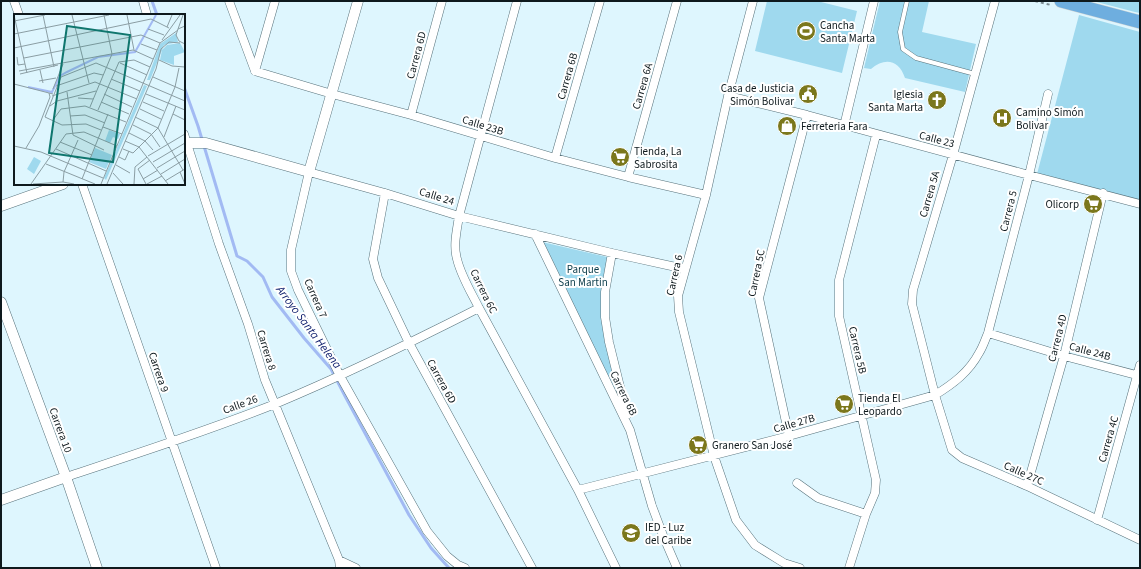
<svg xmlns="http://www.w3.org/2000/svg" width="1141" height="569" font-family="'Source Sans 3',sans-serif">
	<rect width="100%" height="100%" fill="#def6fe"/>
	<path fill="#9fd9ee" d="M767,1H817L857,11L842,73L755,51Z
		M880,1H929L922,32L976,44L965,92L905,78C899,60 885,57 871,69L864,68Z
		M1093,1H1140V13L1135,12Z
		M1079,15L1140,32V201L1037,174Z
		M542,242L607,257L603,299L617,387L613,389Z"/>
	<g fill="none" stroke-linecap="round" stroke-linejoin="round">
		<path stroke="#a2baf3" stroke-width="3" d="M152,1L157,15
			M184,87L198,126L237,256L247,261L263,277L272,297L304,338L331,369L345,396L409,515L431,548L449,568"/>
		<g stroke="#58737c" stroke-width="5">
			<path id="service" d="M907,1L900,32L903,49L916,58L975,74"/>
		</g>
		<g stroke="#58737c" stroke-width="9">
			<path id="minor" d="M14,1L19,15
				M143,1L147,15
				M229,1L255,71
				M517,1L459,216C457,230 453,245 457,259C461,276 471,292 479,308L578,490L616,568
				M753,1L728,96L706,195L678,296L679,312L714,456L736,520L755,545L784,563L800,568
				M995,1L953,155L913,290L912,304L935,395L952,450L962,458L1027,486L1140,540
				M255,71L332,94L411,115L555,158L628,177L706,195
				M255,71L275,1
				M728,96L807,115L1029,175L1140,204
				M411,115L442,1
				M844,126L874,1
				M184,134L219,244L248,324L265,380L339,560L340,568
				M555,158L600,1
				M628,177L677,1
				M82,184L216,568
				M385,193L373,259L378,278L409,343L532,568
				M535,234L630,430L652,506L664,538L677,568
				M612,253L605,292V317L609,342L627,415
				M988,333L1064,356L1140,376
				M789,436L759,298L807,115
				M66,477C136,454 207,431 275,404C345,375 412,342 479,308
				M797,483L818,498L866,514
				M1027,486L1064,356L1103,193
				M578,490L789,436L935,395C953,384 969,372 979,353C983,347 985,340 988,333L1029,175L1048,94
				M1097,520L1140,365
				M339,560L356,568
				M465,568L458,565L447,556L427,531L340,376L298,290L291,271V250L309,172L385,193L459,216L612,253L685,269
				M849,568L866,514L875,493L876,480L839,316V280L876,135"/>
		</g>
		<g stroke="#58737c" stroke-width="11">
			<path id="tertiary" d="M184,143H206L309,172L358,1
				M1,206L63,184
				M1,302L66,477L97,568
				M1,500L66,477"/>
		</g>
		<g stroke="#d4d6d6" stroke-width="14">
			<path id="trunk" d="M1061,1L1140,22"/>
		</g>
		<path stroke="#7b8c92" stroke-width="2" stroke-dasharray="3 3" stroke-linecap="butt" d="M1035,1L1051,5
			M568,280L597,287"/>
		<use href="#service" stroke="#fff" stroke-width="4"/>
		<use href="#minor" stroke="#fff" stroke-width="8"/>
		<use href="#tertiary" stroke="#fff" stroke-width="10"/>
		<use href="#trunk" stroke="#6eaedf" stroke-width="13"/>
	</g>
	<defs>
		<g id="stadium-disc" transform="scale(1)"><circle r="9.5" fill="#7b771c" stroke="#fff"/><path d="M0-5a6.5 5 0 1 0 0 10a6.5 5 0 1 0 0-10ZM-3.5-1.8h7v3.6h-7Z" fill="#fff"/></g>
		<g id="civic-disc" transform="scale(1)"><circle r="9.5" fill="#7b771c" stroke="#fff"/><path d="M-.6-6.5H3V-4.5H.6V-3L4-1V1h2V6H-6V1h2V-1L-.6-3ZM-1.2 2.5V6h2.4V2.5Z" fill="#fff"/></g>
		<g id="church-disc" transform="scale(1)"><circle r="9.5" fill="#7b771c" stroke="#fff"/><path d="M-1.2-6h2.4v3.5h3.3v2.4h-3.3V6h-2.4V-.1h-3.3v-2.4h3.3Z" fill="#fff"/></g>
		<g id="hospital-disc" transform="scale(1)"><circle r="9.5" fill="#7b771c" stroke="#fff"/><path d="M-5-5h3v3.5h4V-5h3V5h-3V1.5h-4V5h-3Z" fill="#fff"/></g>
		<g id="shop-disc" transform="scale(1)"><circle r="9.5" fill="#7b771c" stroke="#fff"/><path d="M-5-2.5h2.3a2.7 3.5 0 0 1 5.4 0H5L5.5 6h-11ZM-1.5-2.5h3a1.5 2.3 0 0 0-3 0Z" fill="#fff"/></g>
		<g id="supermarket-disc" transform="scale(1)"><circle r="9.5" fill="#7b771c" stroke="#fff"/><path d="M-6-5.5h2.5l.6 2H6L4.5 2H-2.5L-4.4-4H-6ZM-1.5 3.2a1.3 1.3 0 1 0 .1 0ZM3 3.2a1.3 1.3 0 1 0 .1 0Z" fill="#fff"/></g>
		<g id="school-disc" transform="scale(1)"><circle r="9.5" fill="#7b771c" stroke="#fff"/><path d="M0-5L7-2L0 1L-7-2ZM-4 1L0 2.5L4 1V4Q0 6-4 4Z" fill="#fff"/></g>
	</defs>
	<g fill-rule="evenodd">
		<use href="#stadium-disc" x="806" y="31"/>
		<use href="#civic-disc" x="808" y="94"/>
		<use href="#church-disc" x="937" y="100"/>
		<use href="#hospital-disc" x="1002" y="118"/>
		<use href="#shop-disc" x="787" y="126"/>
		<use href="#supermarket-disc" x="620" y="157"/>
		<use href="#supermarket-disc" x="1093" y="204"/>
		<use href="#supermarket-disc" x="844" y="404"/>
		<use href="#supermarket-disc" x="698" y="445"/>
		<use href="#school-disc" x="631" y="533"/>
	</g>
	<g text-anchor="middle" stroke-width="4" stroke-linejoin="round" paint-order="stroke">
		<g font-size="11" fill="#0e191d" stroke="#fff" text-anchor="start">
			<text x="820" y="29">Cancha<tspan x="820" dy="13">Santa Marta</tspan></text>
			<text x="794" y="92" text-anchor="end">Casa de Justicia<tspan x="794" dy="13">Simón Bolivar</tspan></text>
			<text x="923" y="98" text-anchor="end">Iglesia<tspan x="923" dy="13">Santa Marta</tspan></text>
			<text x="1016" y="116">Camino Simón<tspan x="1016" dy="13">Bolivar</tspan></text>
			<text x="801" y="130">Ferreteria Fara</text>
			<text x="634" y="155">Tienda, La<tspan x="634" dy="13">Sabrosita</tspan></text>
			<text x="1079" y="208" text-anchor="end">Olicorp</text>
			<text x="858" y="402">Tienda El<tspan x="858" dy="13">Leopardo</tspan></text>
			<text x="712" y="449">Granero San José</text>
			<text x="645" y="531">IED - Luz<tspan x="645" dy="13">del Caribe</tspan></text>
		</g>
		<g font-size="11" fill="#0e191d" stroke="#fff">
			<text transform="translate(416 55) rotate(-75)" y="4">Carrera 6D</text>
			<text transform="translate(567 76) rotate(-74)" y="4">Carrera 6B</text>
			<text transform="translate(642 86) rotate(-74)" y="4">Carrera 6A</text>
			<text transform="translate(483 125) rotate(17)" y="4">Calle 23B</text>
			<text transform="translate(937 139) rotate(15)" y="4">Calle 23</text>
			<text transform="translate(929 194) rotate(-74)" y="4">Carrera 5A</text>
			<text transform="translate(437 196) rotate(17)" y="4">Calle 24</text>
			<text transform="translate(1008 211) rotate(-76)" y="4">Carrera 5</text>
			<text transform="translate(756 273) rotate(-78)" y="4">Carrera 5C</text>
			<text transform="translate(674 275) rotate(-77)" y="4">Carrera 6</text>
			<text transform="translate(484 291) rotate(64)" y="4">Carrera 6C</text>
			<text transform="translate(316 298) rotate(66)" y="4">Carrera 7</text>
			<text transform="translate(1057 338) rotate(-76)" y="4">Carrera 4D</text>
			<text transform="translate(267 350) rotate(73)" y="4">Carrera 8</text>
			<text transform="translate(858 350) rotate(77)" y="4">Carrera 5B</text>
			<text transform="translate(1090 351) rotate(15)" y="4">Calle 24B</text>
			<text transform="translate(159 372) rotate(71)" y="4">Carrera 9</text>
			<text transform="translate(442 381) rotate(61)" y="4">Carrera 6D</text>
			<text transform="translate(624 393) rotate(64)" y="4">Carrera 6B</text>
			<text transform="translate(240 404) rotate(-20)" y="4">Calle 26</text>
			<text transform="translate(794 423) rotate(-16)" y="4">Calle 27B</text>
			<text transform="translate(61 430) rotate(70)" y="4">Carrera 10</text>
			<text transform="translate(1108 439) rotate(-74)" y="4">Carrera 4C</text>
			<text transform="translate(1024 473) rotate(24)" y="4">Calle 27C</text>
		</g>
		<g font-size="11" fill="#0b3c4a" stroke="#fff">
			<text x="583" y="273">Parque<tspan x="583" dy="13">San Martin</tspan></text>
		</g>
		<g font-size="12" font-style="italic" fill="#0e1e6c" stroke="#fff">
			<text transform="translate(309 327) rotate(53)" y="4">Arroyo Santa Helena</text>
		</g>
	</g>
	<g transform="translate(14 14)">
		<rect width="171" height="171" fill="#def6fe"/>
		<path d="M162,19L164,28L150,31L136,66H133L146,30ZM166,29L171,38L160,42V51L146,46L148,36L153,31ZM130,71L133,72L92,166L90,164ZM95,116L106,120L104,125L99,123L96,129L91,127ZM81,134L98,141L92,155L75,148ZM20,143L27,147L20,160L13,155Z" fill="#9fd9ee"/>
		<path fill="none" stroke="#a2baf3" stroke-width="2" d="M14,73L38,78L46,62L53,58L84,43L121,38L142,1"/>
		<path fill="none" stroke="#8b9ea4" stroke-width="1" d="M0,1L13,59M29,1L40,53M58,1L75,69M113,1L120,36M0,7L31,1M171,12L164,15L162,21L165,27L171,30M153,13L158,1M134,15L150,21M164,15L169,1M0,20L95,1M148,26L166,1M127,30L143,36M0,34L137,5L155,14M3,43L4,51L11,50M10,44L127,21L146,29M145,46L158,52L171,53M105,48L120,46L136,53M106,49L133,61M26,56L29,69M5,57L119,36L139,45M6,60L44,51M139,63L171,77M97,65L126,77M25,67L42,64M0,70L39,80M42,72L80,59L89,61M39,75L49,50M53,78L59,121L90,136M90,80L118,93M132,80L171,96M38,82L81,68L123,85M64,84L79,85M87,88L115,100M129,88L150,97M36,92L43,87L82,77M76,93L98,40L90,1M126,95L147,105M84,96L105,48M159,100L171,106M56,102L71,101L91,109M31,103L47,63L82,49L171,87M31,103L48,111L72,110L87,116M121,103L144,114L169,156M39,106L47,95L71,92L112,108M119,111L137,120L146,133M89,113L108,120M115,119L131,127L139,136M150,123L162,92M111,127L125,133L154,170M46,128L78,141M0,132L27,138L89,164M12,134L25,112L36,83L35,79M42,135L92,157M109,135L119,139L144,114L161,73L165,54M134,142L171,120M105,143L111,146L115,137M139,148L171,129M32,150L81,170M102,151L116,159M143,154L171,137M166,158L171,170M99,159L109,170M147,160L171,145M68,165L94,100M129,165L144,156M151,167L171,155M49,168L50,158L64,126M17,170L52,120L70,118L103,132M19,170L49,168L60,170M87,170L146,29L164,16M93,170L142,55L147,35L155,28L166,29M120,170L121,153L133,143M132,170L124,155L136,146M133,170L148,162"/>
		<path fill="#0f766e" fill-opacity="0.15" stroke="#0f766e" stroke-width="2" d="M53,12L116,21L99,148L35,139Z"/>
		<rect width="171" height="171" fill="none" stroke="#0e191d" stroke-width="2"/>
	</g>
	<rect width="1141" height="569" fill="none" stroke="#0e191d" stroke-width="4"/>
</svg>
